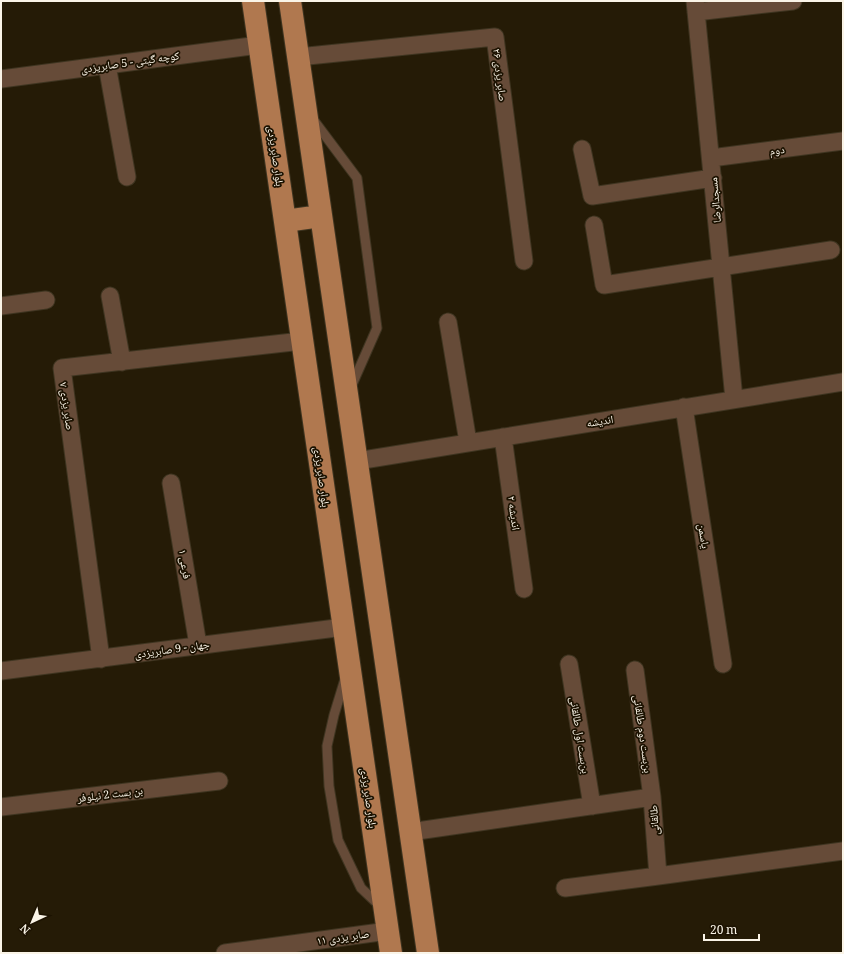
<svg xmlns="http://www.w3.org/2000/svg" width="844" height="954" font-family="Georgia,'Noto Naskh Arabic',serif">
	<rect width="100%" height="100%" fill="#251b06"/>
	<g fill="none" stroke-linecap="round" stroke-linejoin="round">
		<g stroke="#3f3521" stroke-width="11">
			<path id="service" d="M312,118L357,178L377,328L351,387
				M345,679L334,715L327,746L329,786L338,840L361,888L380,906"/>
		</g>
		<g stroke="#3f3521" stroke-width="19">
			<path id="minor" d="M695,1L734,399
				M696,12L793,1
				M298,57L495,37L524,261
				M107,65L127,177
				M1,79L259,45
				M582,149L592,196L713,178
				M711,158L843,141
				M594,225L604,285L831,250
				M110,296L122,362
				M1,306L46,300
				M448,322L468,442
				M684,407L723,664
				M503,437L524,589
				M357,461L843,382
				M171,483L198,645
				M101,659L62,368L302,341
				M569,664L592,806
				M635,670L652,797
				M1,671L344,627
				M1,807L219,781
				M410,832L652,797L658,876L843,851
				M565,888L658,876
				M225,953L388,931"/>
		</g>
		<g stroke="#3f3521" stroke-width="24">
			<path id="primary" d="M253,1L391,953
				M290,1L428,953
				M285,221L321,216"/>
		</g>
		<use href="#service" stroke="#664b38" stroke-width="9"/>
		<use href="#minor" stroke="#664b38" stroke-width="17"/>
		<use href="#primary" stroke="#b0784f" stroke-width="22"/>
	</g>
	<g text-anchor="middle" stroke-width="3.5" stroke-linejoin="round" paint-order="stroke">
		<g font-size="11" fill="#faf4e7" stroke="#1c1201">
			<text transform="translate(130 62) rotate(-8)" y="4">کوچه گیتی - 5 صابریزدی</text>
			<text transform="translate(500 75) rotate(83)" y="4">صابر یزدی ۲۶</text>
			<text transform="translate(777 150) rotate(-7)" y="4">دوم</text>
			<text transform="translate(276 156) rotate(82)" y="4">بلوار صابر یزدی</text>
			<text transform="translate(715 200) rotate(-95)" y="4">مسجدالرضا</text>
			<text transform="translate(67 406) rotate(82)" y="4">صابر یزدی ۷</text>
			<text transform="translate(600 421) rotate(-9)" y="4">اندیشه</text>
			<text transform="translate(322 477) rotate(82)" y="4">بلوار صابر یزدی</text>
			<text transform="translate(514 513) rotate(82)" y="4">اندیشه ۲</text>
			<text transform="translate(704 536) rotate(81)" y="4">یاسمن</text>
			<text transform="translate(185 564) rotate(81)" y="4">فرعی ۱</text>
			<text transform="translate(172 649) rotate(-8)" y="4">جهان - 9 صابریزدی</text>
			<text transform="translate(643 734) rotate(82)" y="4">بن‌بست دوم طالقانی</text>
			<text transform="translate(580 735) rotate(81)" y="4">بن‌بست اول طالقانی</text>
			<text transform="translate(110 794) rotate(-7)" y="4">بن بست 2 نیلوفر</text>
			<text transform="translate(369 798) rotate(82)" y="4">بلوار صابر یزدی</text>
			<text transform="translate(654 820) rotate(-94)" y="4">طالقانی</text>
			<text transform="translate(343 937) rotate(-8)" y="4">صابر یزدی ۱۱</text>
		</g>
	</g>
	<rect width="844" height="954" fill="none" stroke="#faf4e7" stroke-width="4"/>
	<g transform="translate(32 922) rotate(224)" stroke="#1c1201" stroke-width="3" paint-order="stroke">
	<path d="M0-3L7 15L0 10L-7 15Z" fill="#faf4e7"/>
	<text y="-6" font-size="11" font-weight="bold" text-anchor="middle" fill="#faf4e7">N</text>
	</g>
	<path d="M704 934v6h55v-6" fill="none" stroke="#faf4e7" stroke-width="2"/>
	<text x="710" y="934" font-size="12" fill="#faf4e7" stroke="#1c1201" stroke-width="3" paint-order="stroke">20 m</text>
</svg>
